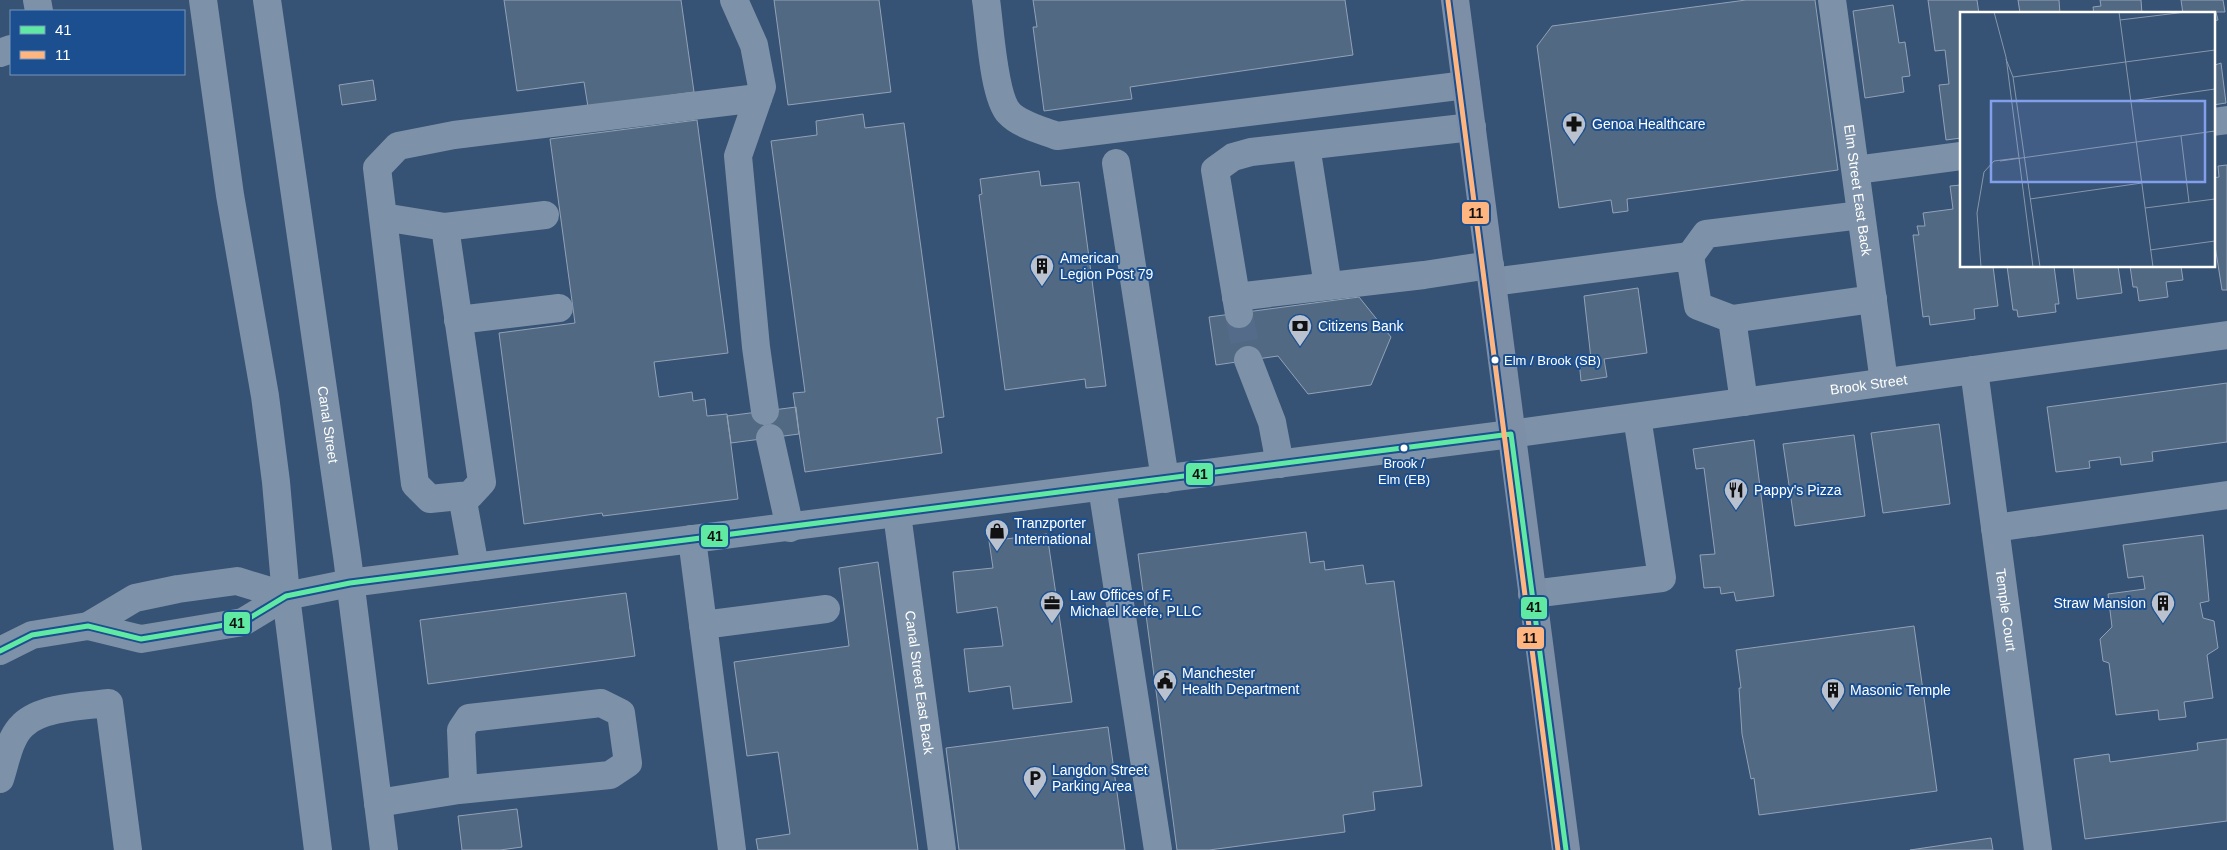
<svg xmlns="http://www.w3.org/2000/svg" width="2227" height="850" font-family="Helvetica,sans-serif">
	<rect width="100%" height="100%" fill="#365274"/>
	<path fill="#526984" stroke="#92a2b6" d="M504,0H681L694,92L588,107L584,82L517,91Z
		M774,0H879L891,92L788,105Z
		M1033,0H1345L1353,55L1130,87L1132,99L1044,111L1033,27H1037Z
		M1746,0H1815L1838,170L1627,199L1628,211L1613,213L1611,200L1559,208L1537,46L1552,26Z
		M1928,0H1977L1979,14H1961V138L1946,140L1939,85L1949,84L1945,50L1935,51Z
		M2018,0H2059L2060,14H2017L2020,13Z
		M2100,0H2141L2142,14H2094L2093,7L2101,6Z
		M2181,0H2223L2225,12H2216L2218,20L2213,21V14H2183Z
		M1893,5L1899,43L1905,42L1910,76L1902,77L1904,92L1865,98L1853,11Z
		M2213,54L2215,65L2221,63L2226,103L2213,105Z
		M373,80L376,100L342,105L339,85Z
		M863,114L865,128L904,123L944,417L937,418L942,453L805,472L793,393L805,392L771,141L817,135L816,121Z
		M697,120L728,353L654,362L659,397L692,392L693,401L705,399L707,416L727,414L738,499L603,516L602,513L524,524L499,333L575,323L550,139Z
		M2227,165V290H2222L2213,233V178L2219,177L2218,166Z
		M1039,171L1041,186L1079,182L1106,386L1086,388L1085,379L1005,390L979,195L982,194L980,179Z
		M1961,185V266H1993L1998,306L1974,309L1975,319L1930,325L1929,316L1923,317L1913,235H1919L1917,226H1925L1923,213L1953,209L1950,186Z
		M2007,266H2054L2059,304H2055L2056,312L2018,317L2017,310H2013Z
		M2073,266H2118L2122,293L2077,299Z
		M2130,266H2181L2183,280L2166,282L2168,297L2139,301L2137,287H2133Z
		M1638,288L1647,353L1604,359L1607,377L1581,381L1579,360L1591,359L1584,296Z
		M1359,297L1391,337L1371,385L1308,394L1278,356L1216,365L1209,317Z
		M2227,383V442L2152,452L2153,461L2121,465L2120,457L2089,461L2090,468L2056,472L2047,407Z
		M796,407L799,434L731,443L727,416Z
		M1939,424L1950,504L1883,513L1871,433Z
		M1854,435L1865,516L1795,526L1783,444Z
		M1754,440L1774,596L1736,601L1734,592L1721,594L1720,587L1704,588L1700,555L1715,554L1704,468L1696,469L1693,449Z
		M1306,532L1310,563L1324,561L1325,570L1363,565L1366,584L1394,581L1422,786L1373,792L1375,810L1343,815L1345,832L1209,850H1177L1138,554Z
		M1047,534L1072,702L1013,709L1010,686L969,692L964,649L1003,646L997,607L957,613L953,572L993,568L989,541Z
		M2203,535L2209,601L2200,603L2203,618L2214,621L2218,648L2207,655L2213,698L2184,702L2186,717L2159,720L2158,710L2116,715L2109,663L2103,661L2100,639L2112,627L2108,594L2145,589L2143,576L2128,578L2123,545Z
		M878,562L918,850H758L756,839L790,834L778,752L747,756L734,662L849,646L839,568Z
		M626,593L635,656L428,684L420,620Z
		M1914,626L1937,791L1759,815L1754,778L1751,779L1742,734L1739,688H1741L1736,650Z
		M1108,727L1125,850H959L946,748Z
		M2227,739V821L2085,839L2074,759L2109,754L2110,762L2198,750L2197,743Z
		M517,809L522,847L500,850H462L458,816Z
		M1991,838L1993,850H1910Z"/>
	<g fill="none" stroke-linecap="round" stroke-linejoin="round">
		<path stroke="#546c89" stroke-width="28" stroke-dasharray="28 14" stroke-linecap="butt" d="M1239,314L1248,360"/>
		<g stroke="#7d92a8" stroke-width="28">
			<path d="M37,0L39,11"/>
			<path d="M203,0L230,195L265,396L276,482L286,596L318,850"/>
			<path id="s1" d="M267,0L347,556L384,850"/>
			<path d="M734,0L754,45L762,87L738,156L756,347L765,411"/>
			<path d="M986,0C990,25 993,96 1009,113C1020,125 1042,130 1057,136L1466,85"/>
			<path id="s2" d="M1832,0L1884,382"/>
			<path d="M0,53L11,49"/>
			<path d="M2213,122L2227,120"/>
			<path d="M1306,146L1328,286"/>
			<path d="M1116,163L1165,479"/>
			<path d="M1856,170L1961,156"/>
			<path d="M383,217L445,227L482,482L470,495L430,499L415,484L377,168L398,146L454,135L758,98"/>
			<path d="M445,227L545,215"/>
			<path d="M1690,256L1706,234L1861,215"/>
			<path d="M1492,282L1690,256L1698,306L1732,319L1744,402"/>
			<path d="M1236,297L1424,275L1490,265"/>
			<path d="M1239,314L1215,170L1233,157L1251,152L1472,127"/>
			<path d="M1732,319L1873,299"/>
			<path d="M458,320L559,308"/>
			<path d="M1248,360L1272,422L1280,464"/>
			<path id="s3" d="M1974,370L2038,850"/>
			<path d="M770,438L790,528"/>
			<path d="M1102,487L1158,850"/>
			<path d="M462,496L475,567"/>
			<path id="s4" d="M897,514L942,850"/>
			<path d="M1995,528L2227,495"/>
			<path d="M692,539L732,850"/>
			<path d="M1532,594L1662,578L1637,417"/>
			<path d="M703,625L826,609"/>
			<path id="s5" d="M88,626L141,639L243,622L286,596L350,583L1511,434L2227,335"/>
			<path d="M0,651L32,635L88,626L135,598L178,589L237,581L286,596"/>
			<path d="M0,779C6,761 9,738 23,725C41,707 84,706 109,703L128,850"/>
			<path d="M378,803L459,790L463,779L461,730L469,718L601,703L621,713L628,763L610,775L459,790"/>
		</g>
		<path stroke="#7d8ea7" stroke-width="28" d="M1455,0L1566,850"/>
		<g stroke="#1b4f8f" stroke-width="9">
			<path id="bus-1" d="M0,651L32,635L88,626L141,639L243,622L286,596L350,583L1511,434L1566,850"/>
		</g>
		<g stroke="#1b4f8f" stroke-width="9">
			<path id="bus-2" d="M1448,1L1558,850"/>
		</g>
		<use href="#bus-1" stroke="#60e9a3" stroke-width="5"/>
		<use href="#bus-2" stroke="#ffb580" stroke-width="5"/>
	</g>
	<defs>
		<g id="pharmacy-pin" transform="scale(1.25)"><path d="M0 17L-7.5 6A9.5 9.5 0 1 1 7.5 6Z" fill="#b9c2ce" stroke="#1b4f8f"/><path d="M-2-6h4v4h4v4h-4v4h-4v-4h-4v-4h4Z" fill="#111"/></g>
		<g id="building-pin" transform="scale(1.25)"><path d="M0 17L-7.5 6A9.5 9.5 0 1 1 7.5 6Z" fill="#b9c2ce" stroke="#1b4f8f"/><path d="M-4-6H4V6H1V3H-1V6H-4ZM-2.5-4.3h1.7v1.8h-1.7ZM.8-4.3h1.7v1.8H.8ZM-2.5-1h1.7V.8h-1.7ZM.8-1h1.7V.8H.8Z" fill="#111"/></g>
		<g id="bank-pin" transform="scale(1.25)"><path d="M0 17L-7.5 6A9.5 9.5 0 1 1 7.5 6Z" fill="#b9c2ce" stroke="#1b4f8f"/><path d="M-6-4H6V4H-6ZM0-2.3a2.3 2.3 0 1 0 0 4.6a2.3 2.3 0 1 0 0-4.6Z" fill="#111"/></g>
		<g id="restaurant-pin" transform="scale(1.25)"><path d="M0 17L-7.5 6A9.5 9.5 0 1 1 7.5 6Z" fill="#b9c2ce" stroke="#1b4f8f"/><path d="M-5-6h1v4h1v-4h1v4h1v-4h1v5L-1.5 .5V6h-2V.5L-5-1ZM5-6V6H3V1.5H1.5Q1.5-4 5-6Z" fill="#111"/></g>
		<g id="shop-pin" transform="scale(1.25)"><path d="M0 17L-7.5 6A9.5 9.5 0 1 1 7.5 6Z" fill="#b9c2ce" stroke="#1b4f8f"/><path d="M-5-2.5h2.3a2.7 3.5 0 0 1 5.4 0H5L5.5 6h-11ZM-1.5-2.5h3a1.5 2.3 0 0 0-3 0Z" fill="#111"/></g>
		<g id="office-pin" transform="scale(1.25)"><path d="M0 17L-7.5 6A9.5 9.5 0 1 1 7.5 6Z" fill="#b9c2ce" stroke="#1b4f8f"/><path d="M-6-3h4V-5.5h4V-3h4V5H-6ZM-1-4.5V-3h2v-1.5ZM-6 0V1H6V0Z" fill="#111"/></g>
		<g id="civic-pin" transform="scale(1.25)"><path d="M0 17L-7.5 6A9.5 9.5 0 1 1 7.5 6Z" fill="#b9c2ce" stroke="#1b4f8f"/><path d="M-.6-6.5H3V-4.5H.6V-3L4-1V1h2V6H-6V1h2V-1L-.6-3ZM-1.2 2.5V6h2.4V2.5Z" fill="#111"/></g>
		<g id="parking-pin" transform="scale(1.25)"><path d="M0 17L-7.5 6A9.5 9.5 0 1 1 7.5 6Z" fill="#b9c2ce" stroke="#1b4f8f"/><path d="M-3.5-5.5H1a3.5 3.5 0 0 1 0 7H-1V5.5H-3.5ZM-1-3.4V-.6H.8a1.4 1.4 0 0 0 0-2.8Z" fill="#111"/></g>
	</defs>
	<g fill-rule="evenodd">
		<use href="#pharmacy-pin" x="1574" y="124"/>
		<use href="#building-pin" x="1042" y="266"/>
		<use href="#bank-pin" x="1300" y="326"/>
		<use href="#restaurant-pin" x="1736" y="490"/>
		<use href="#shop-pin" x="997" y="531"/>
		<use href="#office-pin" x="1052" y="603"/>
		<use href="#building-pin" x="2163" y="603"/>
		<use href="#civic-pin" x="1165" y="681"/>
		<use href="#building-pin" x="1833" y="690"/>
		<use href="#parking-pin" x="1035" y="778"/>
	</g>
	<g fill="#fff" stroke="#1b4f8f" stroke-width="2">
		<circle cx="1495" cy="360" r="4.5"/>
		<circle cx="1404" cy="448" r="4.5"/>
	</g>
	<g text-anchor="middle" stroke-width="4" stroke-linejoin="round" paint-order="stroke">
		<g font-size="13" fill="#fff" stroke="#1b4f8f" text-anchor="start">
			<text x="1504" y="365">Elm / Brook (SB)</text>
			<text x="1404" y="468" text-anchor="middle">Brook /<tspan x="1404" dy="16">Elm (EB)</tspan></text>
		</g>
		<g font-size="14" fill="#fff" stroke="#1b4f8f" text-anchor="start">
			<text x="1592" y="129">Genoa Healthcare</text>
			<text x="1060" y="263">American<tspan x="1060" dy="16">Legion Post 79</tspan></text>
			<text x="1318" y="331">Citizens Bank</text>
			<text x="1754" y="495">Pappy's Pizza</text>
			<text x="1014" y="528">Tranzporter<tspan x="1014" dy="16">International</tspan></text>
			<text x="1070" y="600">Law Offices of F.<tspan x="1070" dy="16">Michael Keefe, PLLC</tspan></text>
			<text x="2146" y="608" text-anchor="end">Straw Mansion</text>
			<text x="1182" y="678">Manchester<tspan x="1182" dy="16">Health Department</tspan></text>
			<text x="1850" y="695">Masonic Temple</text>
			<text x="1052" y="775">Langdon Street<tspan x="1052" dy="16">Parking Area</tspan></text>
		</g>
		<g font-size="14" fill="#fff" stroke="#1b4f8f">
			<text dy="5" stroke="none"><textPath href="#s2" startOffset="192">Elm Street East Back</textPath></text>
			<text dy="5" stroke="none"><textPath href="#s5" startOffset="1805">Brook Street</textPath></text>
			<text dy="5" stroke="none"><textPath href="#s1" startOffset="429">Canal Street</textPath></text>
			<text dy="5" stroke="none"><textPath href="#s3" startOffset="242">Temple Court</textPath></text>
			<text dy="5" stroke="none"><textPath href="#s4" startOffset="170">Canal Street East Back</textPath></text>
		</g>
	</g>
	<g transform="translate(1960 12)">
		<rect width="255" height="255" fill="#365274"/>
		<path fill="none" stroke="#8697ac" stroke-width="1" d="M34,0L46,45L73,255M159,0L193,255M160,8L226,0M46,47L53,65L80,255M53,65L255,38M171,89L255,77M221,124L229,190M40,149L255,119M70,187L182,171M185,196L255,187M190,238L255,229M21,255L17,201L24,160L34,149L58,146"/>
		<path fill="#839eea" fill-opacity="0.15" stroke="#839eea" stroke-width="2.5" d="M31,89H245V170H31Z"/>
		<rect width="255" height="255" fill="none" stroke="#fff" stroke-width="2.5"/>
	</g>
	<g stroke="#1b4f8f" stroke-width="2">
		<rect x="1461" y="201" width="29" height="24" rx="5" fill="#ffb580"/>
		<rect x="1185" y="462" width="29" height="24" rx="5" fill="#60e9a3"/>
		<rect x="700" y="524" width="29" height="24" rx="5" fill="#60e9a3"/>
		<rect x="1520" y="596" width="28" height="24" rx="5" fill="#60e9a3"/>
		<rect x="223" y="611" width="28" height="24" rx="5" fill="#60e9a3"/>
		<rect x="1516" y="626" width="29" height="24" rx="5" fill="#ffb580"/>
	</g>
	<g font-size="14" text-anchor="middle" font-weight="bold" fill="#111">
		<text x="1476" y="218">11</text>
		<text x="1200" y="479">41</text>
		<text x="715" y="541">41</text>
		<text x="1534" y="612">41</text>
		<text x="237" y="628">41</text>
		<text x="1530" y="643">11</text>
	</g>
	<rect x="10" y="10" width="175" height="65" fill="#1b4f8f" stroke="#7695bc"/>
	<rect x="20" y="26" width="25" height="8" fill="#60e9a3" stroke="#7695bc"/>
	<text x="55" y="35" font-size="15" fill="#ffffff">41</text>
	<rect x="20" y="51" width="25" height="8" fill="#ffb580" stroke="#7695bc"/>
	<text x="55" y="60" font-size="15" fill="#ffffff">11</text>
</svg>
